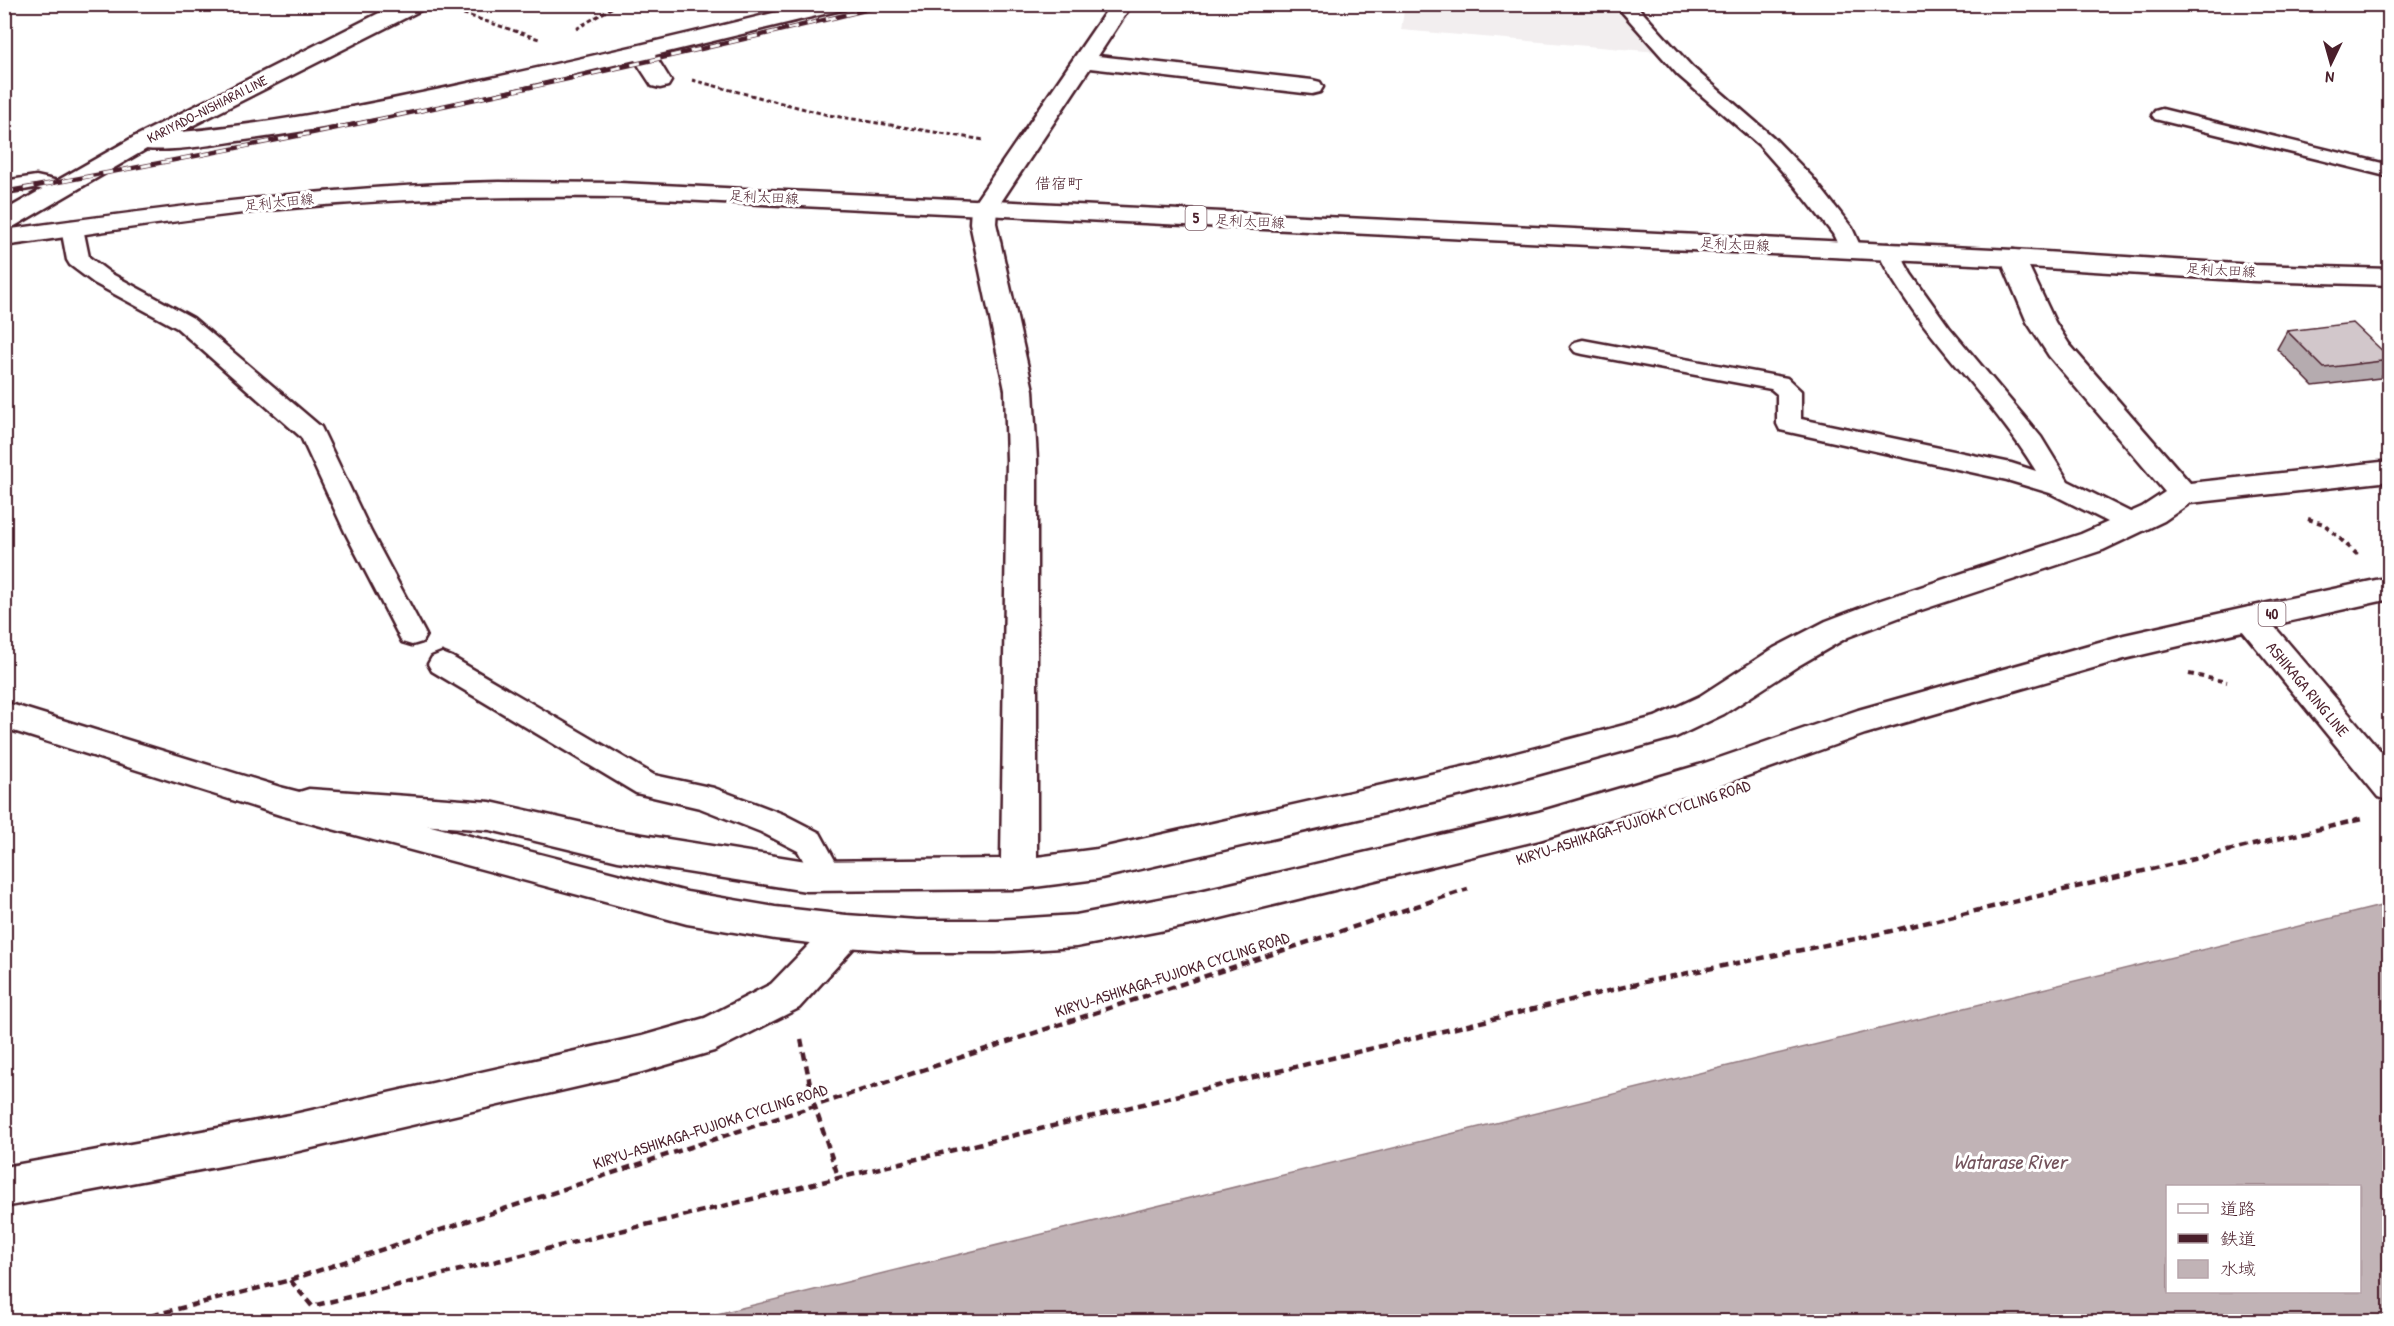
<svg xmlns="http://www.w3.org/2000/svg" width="2394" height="1326" font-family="'Patrick Hand','Klee One',sans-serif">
	<rect width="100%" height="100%" fill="#fff"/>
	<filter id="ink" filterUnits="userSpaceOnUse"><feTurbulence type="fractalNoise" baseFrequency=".0167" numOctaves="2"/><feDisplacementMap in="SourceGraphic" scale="12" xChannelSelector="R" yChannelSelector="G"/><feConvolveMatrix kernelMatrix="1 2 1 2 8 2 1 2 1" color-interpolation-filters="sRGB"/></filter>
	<g filter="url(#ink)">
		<path fill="#f2eeef" d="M1405,5H1596L1618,9L1658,52L1401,30Z"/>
		<path fill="#c1b3b6" stroke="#91787e" stroke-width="1.5" fill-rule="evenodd" d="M2389,904V1321H688ZM2168,1186H2360V1292H2168Z"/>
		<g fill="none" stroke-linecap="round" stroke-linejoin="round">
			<g stroke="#4a1f2b" stroke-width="5">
				<path id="service" d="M1615,4H1635L1692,67L1773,137L1812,177L1852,228L1862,250L1859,255L1851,257L1843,255L1833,234L1796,187L1759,145L1678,75Z
					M2162,109L2390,165V177L2155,119L2152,115L2155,111Z
					M36,176L67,183L70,188L67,193L59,194L36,188L4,193V181Z
					M72,221L80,223L83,228L89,257L110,273L193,318L321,427L371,532L426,635L422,642L412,645L402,642L345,532L301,437L177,328L94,283L70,265L67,260L61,228L64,223Z
					M1888,244L1896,246L1911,274L1949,327L2041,437L2068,481L2140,517L2144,523L2140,529L2131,532L2122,529L2050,493L2007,480L1780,430L1777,424V394L1771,389L1583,354L1575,352L1571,347L1575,342L1583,340L1787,378L1801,391V419L2011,463L2036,471C1989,393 1917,333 1877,251L1880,246Z
					M442,653L452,657L654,775L714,788L783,814L820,833L843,875L838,884L827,888L816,884L798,851L761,832L700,808L636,793L432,671L428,664L432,657Z"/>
			</g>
			<g stroke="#4a1f2b" stroke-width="5">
				<path id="minor" d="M809,4H847L845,9L655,55L671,81L668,86L660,88L652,86L635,60C504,91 372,123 238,141C210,145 160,154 134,147L130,142L134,137L142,135C255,128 363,106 473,82C586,58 698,32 809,4Z
					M1111,4H1132L1098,56L1312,80L1320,82L1323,87L1320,92L1312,94L1090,68L997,208L996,223L1033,390L1037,460V857L1097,849L1467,766L1655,717L1700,696L1774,648L1826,621L1881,600L2081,534L2142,507L2165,492L2049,356L2027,322L2000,258L2004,252L2013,250L2022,252L2055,322L2069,344L2190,483L2390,461V481L2190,503L2164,521L2103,550L1903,616L1848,637L1798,666L1724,714L1676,737L1467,794L1097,879L1019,889L806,891L618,861L490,830L309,817L296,813L291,803L296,793L309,789L490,802L618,831L806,861L1001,859L1007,460L1005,390L970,223L971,208Z
					M846,915L859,920L865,931L859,942L799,1008L714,1051L642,1072L290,1153L4,1207V1167L290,1115L642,1036L705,1018L771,984L833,920Z"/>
			</g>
			<g stroke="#4a1f2b" stroke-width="5">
				<path id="tertiary" d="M2249,607L2260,611L2265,619L2260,627L2124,659L1865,734L1716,787L1539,840L1196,924L1076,947L996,952H917L846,947L775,939L687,924L280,815L4,728V702L280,787L687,892L775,907L846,915L917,920H996L1076,915L1196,892L1539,812L1699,765L1858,710L2124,635Z"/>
			</g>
			<g stroke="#4a1f2b" stroke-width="5">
				<path id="secondary" d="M397,4H425L423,9L150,147L13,227L4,229V211L134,137Z"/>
			</g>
			<g stroke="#4a1f2b" stroke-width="5">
				<path id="primary" d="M499,182L620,183L2013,250L2254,265L2390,269V285L2254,281L2013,266L620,197C526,196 432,197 338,204C226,212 115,230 4,246V230C169,207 332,186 499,182Z
					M2390,577V599L2273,625L2390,762V801L2378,797L2233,619L2238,611L2249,607Z"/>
			</g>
			<path stroke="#4a1f2b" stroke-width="3" stroke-dasharray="4.5 3" stroke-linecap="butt" d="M449,9L539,39
				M576,29L618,4
				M692,80L828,115L984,140"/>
			<path stroke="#4a1f2b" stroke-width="4" stroke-dasharray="5 4.5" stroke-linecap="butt" d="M2308,519L2324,524L2359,556
				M2189,674L2227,682"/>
			<path stroke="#4a1f2b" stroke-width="4.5" stroke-dasharray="8 5" stroke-linecap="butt" d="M801,1039L814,1104L839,1179
				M290,1280L312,1306L1649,981L1870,936L2362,819
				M127,1322L290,1280L1468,889"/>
			<use href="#service" fill="#fff" fill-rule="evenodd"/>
			<use href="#minor" fill="#fff" fill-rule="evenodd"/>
			<use href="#tertiary" fill="#fff" fill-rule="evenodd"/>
			<use href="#secondary" fill="#fff" fill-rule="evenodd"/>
			<use href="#primary" fill="#fff" fill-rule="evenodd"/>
			<g stroke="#4a1f2b" stroke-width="4.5">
				<path id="rail" d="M4,192C301,138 597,76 890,4"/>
			</g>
			<use href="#rail" stroke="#fff" stroke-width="3" stroke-dasharray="10" stroke-linecap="butt"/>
		</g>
		<path fill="#b5abaf" stroke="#4a1f2b" stroke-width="1.5" d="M2287,331L2390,358V364L2380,378L2313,386L2277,349Z"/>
		<path fill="#d2c7cb" stroke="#4a1f2b" stroke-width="1.5" d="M2353,323L2390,358V360L2324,368L2287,331Z"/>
	</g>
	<g text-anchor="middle" stroke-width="6" stroke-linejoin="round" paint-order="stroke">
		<g font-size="14" fill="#4a1f2b" stroke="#fff">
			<text transform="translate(207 109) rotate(-27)" y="5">KARIYADO-NISHIARAI LINE</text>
			<text transform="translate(764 197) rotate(3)" y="5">足利太田線</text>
			<text transform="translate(279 202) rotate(-6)" y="5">足利太田線</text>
			<text transform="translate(1250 221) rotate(3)" y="5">足利太田線</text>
			<text transform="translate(1735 244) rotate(3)" y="5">足利太田線</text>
			<text transform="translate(2221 270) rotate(3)" y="5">足利太田線</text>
		</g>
		<g fill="#fff" stroke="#80626b" stroke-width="1.5">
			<rect x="1185.5" y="206" width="21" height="24" rx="4.5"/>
			<rect x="2258.5" y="602" width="27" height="24" rx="4.5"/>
		</g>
		<g font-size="15" font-weight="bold" fill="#4a1f2b">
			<text x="1196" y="223">5</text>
			<text x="2272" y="619">40</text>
		</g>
		<g font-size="16" fill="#4a1f2b" stroke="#fff">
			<text x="1059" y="189">借宿町</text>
		</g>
		<g font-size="16" fill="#4a1f2b" stroke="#fff">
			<text transform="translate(2308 689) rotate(50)" y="6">ASHIKAGA RING LINE</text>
			<text transform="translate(1633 822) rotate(-18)" y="6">KIRYU-ASHIKAGA-FUJIOKA CYCLING ROAD</text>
			<text transform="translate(1172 974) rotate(-18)" y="6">KIRYU-ASHIKAGA-FUJIOKA CYCLING ROAD</text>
			<text transform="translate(710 1126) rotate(-18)" y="6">KIRYU-ASHIKAGA-FUJIOKA CYCLING ROAD</text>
		</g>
		<g font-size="21" font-style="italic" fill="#74535c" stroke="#fff">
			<text x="2010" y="1169">Watarase River</text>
		</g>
	</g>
	<rect width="2394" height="1326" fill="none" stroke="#fff" stroke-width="24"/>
	<rect x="12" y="12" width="2370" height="1302" fill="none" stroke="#4a1f2b" stroke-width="2" filter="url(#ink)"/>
	<rect x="2166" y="1185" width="195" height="108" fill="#ffffff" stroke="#b7a5aa" stroke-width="1.5"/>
	<rect x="2178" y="1204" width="30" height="9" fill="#ffffff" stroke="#b7a5aa" stroke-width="1.5"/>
	<text x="2220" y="1215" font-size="18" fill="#4a1f2b">道路</text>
	<rect x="2178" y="1234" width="30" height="9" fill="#4a1f2b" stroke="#b7a5aa" stroke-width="1.5"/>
	<text x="2220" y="1245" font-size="18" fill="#4a1f2b">鉄道</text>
	<rect x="2178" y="1260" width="30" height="18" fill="#c1b3b6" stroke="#b7a5aa" stroke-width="1.5"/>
	<text x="2220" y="1275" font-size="18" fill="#4a1f2b">水域</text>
	<g transform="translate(2331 63) rotate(185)" stroke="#ffffff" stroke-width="4.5" paint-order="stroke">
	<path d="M0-4.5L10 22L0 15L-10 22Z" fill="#4a1f2b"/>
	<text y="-9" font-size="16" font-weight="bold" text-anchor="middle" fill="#4a1f2b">N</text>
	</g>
</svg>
